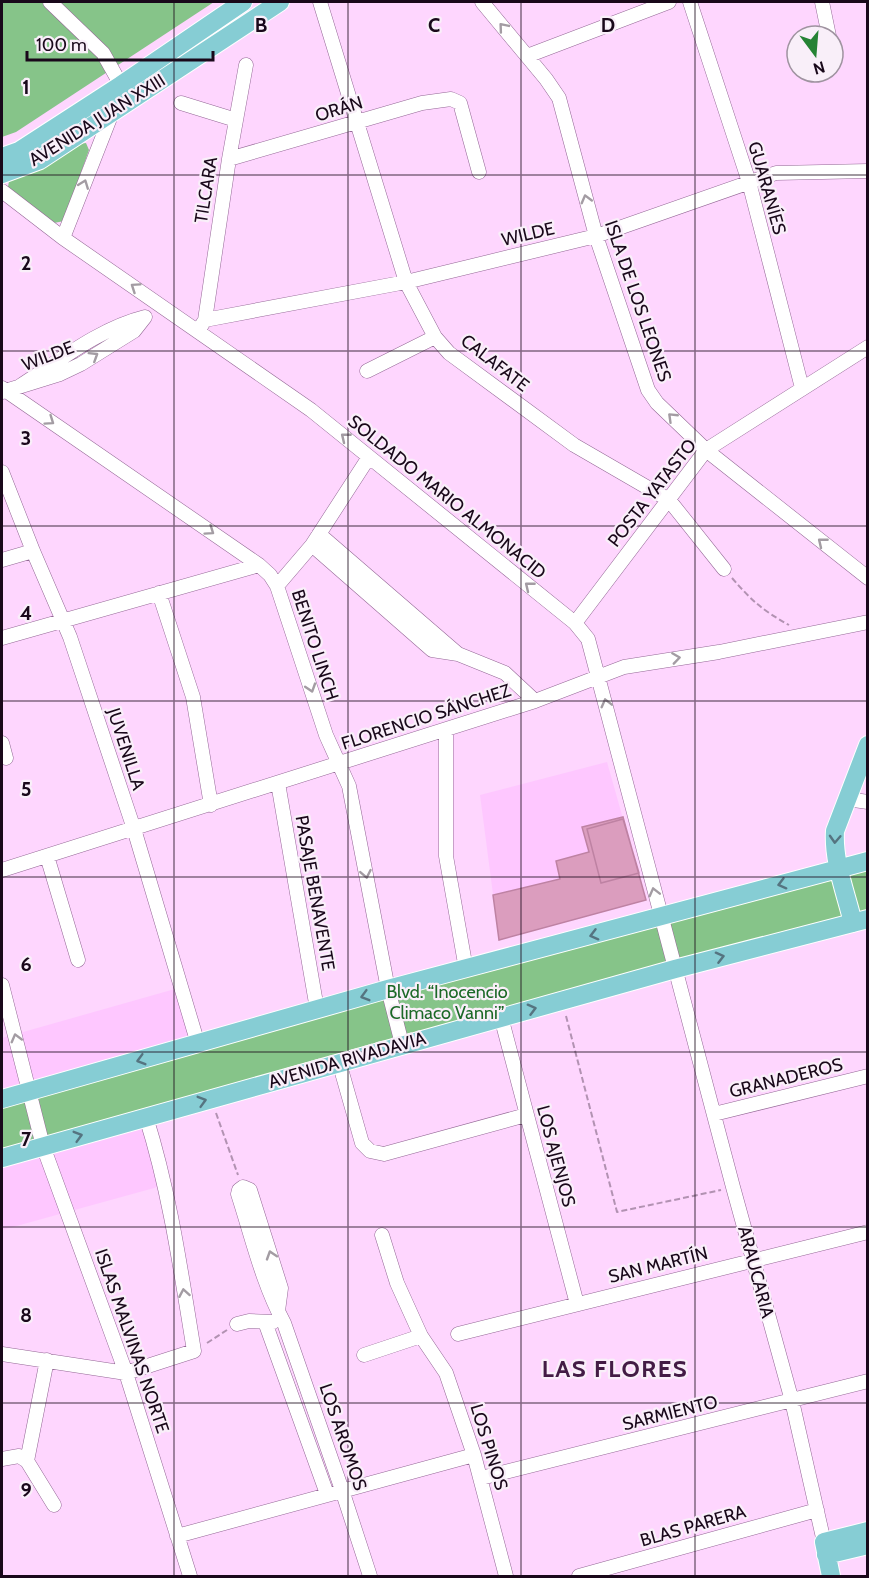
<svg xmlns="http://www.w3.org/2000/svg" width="869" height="1578" font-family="Cabin,sans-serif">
	<rect width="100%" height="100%" fill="#fed6fe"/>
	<path fill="#fec7ff" d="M607,762L646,900L499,940L480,795Z
		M182,987L198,1044L146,1117L165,1185L2,1230V1038Z"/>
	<path fill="#86c489" d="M2,2H214L16,132L2,137Z
		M86,143L89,150L64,221L54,223L8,187L9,181L18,176L34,172L78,144Z
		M867,861V919L2,1158V1099Z"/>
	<path fill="#db9dbe" stroke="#be82a3" stroke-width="1.5" d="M623,817L646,900L499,940L493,895L560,879L556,861L589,852L582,827Z
		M623,819L639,873L601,883L587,829Z"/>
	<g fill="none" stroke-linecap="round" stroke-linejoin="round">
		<g stroke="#946896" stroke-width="15">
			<path id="minor" d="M50,2L103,53L121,85
				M320,2L406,282L435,337L449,353L574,445L669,500L724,569
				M482,2L546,79L559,98L596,236L648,390L657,403L706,450L868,578
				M690,2L749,182L802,388
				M822,2L829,36
				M527,56L669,2
				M181,103L236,120
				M229,159L422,103L451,99L460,103L479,172
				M2,191L63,238L311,410L575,623L588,639L733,1187L792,1401L824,1542
				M63,238L112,113
				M205,320L229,159L246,65
				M198,331L205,320L406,282L596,236L776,173L868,171
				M367,371L435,337
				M2,388L259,565L270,575L277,586L326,735L349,786L388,989L402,1044
				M2,392L60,374L81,364L134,331L145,317C100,328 59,361 20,386
				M2,472L33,551L70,637L134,829L198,1044
				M319,534L458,654
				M312,545L432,650L458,654L505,673L535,701
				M2,560L33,551
				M277,586L312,545L369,457
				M159,593L193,697L211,805
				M575,623L706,450L868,347
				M2,638L259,565
				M446,730V856L466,969
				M2,743L6,758
				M278,783L317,1009
				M847,799L868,802
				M47,856L78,960
				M2,870L535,701L624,667L719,652L868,622
				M2,985L43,1146L126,1373L190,1576
				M501,1017L577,1304
				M339,1062L362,1143L370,1151L384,1154L526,1115
				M714,1114L868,1076
				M382,1235L397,1283L421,1336L446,1373L474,1455L506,1576
				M278,1311L281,1288L250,1190L243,1187L239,1190L238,1194C252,1237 262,1282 284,1323L342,1490L370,1576
				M265,1322L327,1494
				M237,1324L249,1321L273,1322
				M458,1334L868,1232
				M2,1354L126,1373L194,1351C181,1272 170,1193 146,1117
				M364,1355L421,1336
				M2,1459L19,1456L27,1461L54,1505
				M27,1461L47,1360
				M481,1478L868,1381
				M177,1536L474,1455
				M579,1576L817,1510"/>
		</g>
		<g stroke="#fff" stroke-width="20">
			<path id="major" d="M2,157L19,151L121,85L243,2
				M2,174L40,160L280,2
				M853,923C846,893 833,862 835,831L868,745
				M2,1099L388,989L868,861
				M2,1158L675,969L868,919
				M826,1555L868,1545
				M831,1576L824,1542L868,1531"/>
		</g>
		<path stroke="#b292b2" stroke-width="2" stroke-dasharray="6 3" stroke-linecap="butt" d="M732,578C752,601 762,610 789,625
			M566,1016L617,1212L721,1190
			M216,1113L238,1175
			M207,1343L227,1330"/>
		<use href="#minor" stroke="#fff" stroke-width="14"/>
		<use href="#major" stroke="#86cdd4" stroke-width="18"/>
	</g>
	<defs><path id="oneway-chevron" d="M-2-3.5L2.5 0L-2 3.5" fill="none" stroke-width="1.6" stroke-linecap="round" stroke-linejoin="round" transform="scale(1.5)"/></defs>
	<g stroke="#a39ca3">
		<use href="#oneway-chevron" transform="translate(503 27) rotate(-130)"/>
		<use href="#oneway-chevron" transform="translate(84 184) rotate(-69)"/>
		<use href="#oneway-chevron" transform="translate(586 199) rotate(-105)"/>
		<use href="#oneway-chevron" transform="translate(135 287) rotate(-146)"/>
		<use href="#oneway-chevron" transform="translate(94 356) rotate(-32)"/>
		<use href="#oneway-chevron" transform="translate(672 417) rotate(-136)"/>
		<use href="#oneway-chevron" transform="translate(50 421) rotate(35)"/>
		<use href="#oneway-chevron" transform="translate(345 437) rotate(-141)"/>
		<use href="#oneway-chevron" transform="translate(210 531) rotate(35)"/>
		<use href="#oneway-chevron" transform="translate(822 542) rotate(-141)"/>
		<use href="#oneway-chevron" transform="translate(529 586) rotate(-141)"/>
		<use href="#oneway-chevron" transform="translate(676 658) rotate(-8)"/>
		<use href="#oneway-chevron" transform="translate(311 688) rotate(72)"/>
		<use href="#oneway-chevron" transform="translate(606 703) rotate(-104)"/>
		<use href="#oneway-chevron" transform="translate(366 874) rotate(79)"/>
		<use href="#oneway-chevron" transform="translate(654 892) rotate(-104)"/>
		<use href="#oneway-chevron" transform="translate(16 1038) rotate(-105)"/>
		<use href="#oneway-chevron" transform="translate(271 1255) rotate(-108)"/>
		<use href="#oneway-chevron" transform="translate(184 1293) rotate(-100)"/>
	</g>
	<g stroke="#557480">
		<use href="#oneway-chevron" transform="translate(835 839) rotate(93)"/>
		<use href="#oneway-chevron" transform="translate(782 884) rotate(165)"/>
		<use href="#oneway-chevron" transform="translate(594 935) rotate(165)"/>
		<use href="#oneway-chevron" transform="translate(720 957) rotate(-14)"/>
		<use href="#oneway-chevron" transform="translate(365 996) rotate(164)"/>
		<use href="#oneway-chevron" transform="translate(532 1009) rotate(-15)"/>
		<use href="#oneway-chevron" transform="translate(141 1060) rotate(164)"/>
		<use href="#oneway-chevron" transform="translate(202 1101) rotate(-16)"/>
		<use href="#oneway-chevron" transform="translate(78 1136) rotate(-16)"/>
	</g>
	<path fill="none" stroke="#19081a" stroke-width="1.5" stroke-opacity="0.55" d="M174,2V1576M348,2V1576M521,2V1576M695,2V1576M2,175H868M2,351H868M2,526H868M2,701H868M2,877H868M2,1052H868M2,1227H868M2,1403H868"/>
	<g text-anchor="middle" stroke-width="4.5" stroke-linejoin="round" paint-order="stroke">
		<g font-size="18" fill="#19081a" stroke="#f9eff9">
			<text transform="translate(339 109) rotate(-17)" y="6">ORÁN</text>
			<text transform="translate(97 120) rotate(-32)" y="6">AVENIDA JUAN XXIII</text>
			<text transform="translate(767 188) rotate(74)" y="6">GUARANÍES</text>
			<text transform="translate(206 190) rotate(-81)" y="6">TILCARA</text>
			<text transform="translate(528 234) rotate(-13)" y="6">WILDE</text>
			<text transform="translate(638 301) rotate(71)" y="6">ISLA DE LOS LEONES</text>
			<text transform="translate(48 356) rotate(-21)" y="6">WILDE</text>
			<text transform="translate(495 363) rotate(38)" y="6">CALAFATE</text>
			<text transform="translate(652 493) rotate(-52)" y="6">POSTA YATASTO</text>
			<text transform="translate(447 497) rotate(39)" y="6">SOLDADO MARIO ALMONACID</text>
			<text transform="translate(315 645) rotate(72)" y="6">BENITO LINCH</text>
			<text transform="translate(426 717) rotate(-18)" y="6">FLORENCIO SÁNCHEZ</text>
			<text transform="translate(126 749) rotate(72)" y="6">JUVENILLA</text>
			<text transform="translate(315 893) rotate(80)" y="6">PASAJE BENAVENTE</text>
			<text transform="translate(347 1060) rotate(-16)" y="6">AVENIDA RIVADAVIA</text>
			<text transform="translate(786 1078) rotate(-14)" y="6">GRANADEROS</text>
			<text transform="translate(556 1156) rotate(75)" y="6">LOS AJENJOS</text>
			<text transform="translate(658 1265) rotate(-14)" y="6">SAN MARTÍN</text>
			<text transform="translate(756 1272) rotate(75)" y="6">ARAUCARIA</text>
			<text transform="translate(132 1341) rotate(71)" y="6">ISLAS MALVINAS NORTE</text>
			<text transform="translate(670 1413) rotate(-14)" y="6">SARMIENTO</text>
			<text transform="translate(343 1437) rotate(71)" y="6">LOS AROMOS</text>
			<text transform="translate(489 1447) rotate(73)" y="6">LOS PINOS</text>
			<text transform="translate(693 1526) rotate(-16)" y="6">BLAS PARERA</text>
		</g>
		<g font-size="18" fill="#1b6927" stroke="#f9eff9">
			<text x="447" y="998">Blvd. “Inocencio<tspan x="447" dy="21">Climaco Vanni”</tspan></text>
		</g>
		<g font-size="24" font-weight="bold" letter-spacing="1.5" fill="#431c45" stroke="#f9eff9">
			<text x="615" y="1377">LAS FLORES</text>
		</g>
	</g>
	<g font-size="20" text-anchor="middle" font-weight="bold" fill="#19081a" stroke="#f9eff9" stroke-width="4.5" stroke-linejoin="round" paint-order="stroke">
		<text x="261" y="32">B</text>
		<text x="434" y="32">C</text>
		<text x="608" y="32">D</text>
		<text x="26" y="94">1</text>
		<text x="26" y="270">2</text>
		<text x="26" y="445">3</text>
		<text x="26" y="620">4</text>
		<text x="26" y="796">5</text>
		<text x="26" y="971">6</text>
		<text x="26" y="1146">7</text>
		<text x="26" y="1322">8</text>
		<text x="26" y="1497">9</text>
	</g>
	<rect width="869" height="1578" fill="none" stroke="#19081a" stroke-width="6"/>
	<g transform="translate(815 54) rotate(164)"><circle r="28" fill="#f9eff9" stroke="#9f93a0" stroke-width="1.5"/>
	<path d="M0-4.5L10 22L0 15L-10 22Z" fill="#268335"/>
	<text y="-9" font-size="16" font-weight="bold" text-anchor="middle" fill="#19081a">N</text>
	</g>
	<path d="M27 51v9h186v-9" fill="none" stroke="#19081a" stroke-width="3"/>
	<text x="36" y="51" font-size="18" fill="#19081a" stroke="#f9eff9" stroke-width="4.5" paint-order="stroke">100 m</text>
</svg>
